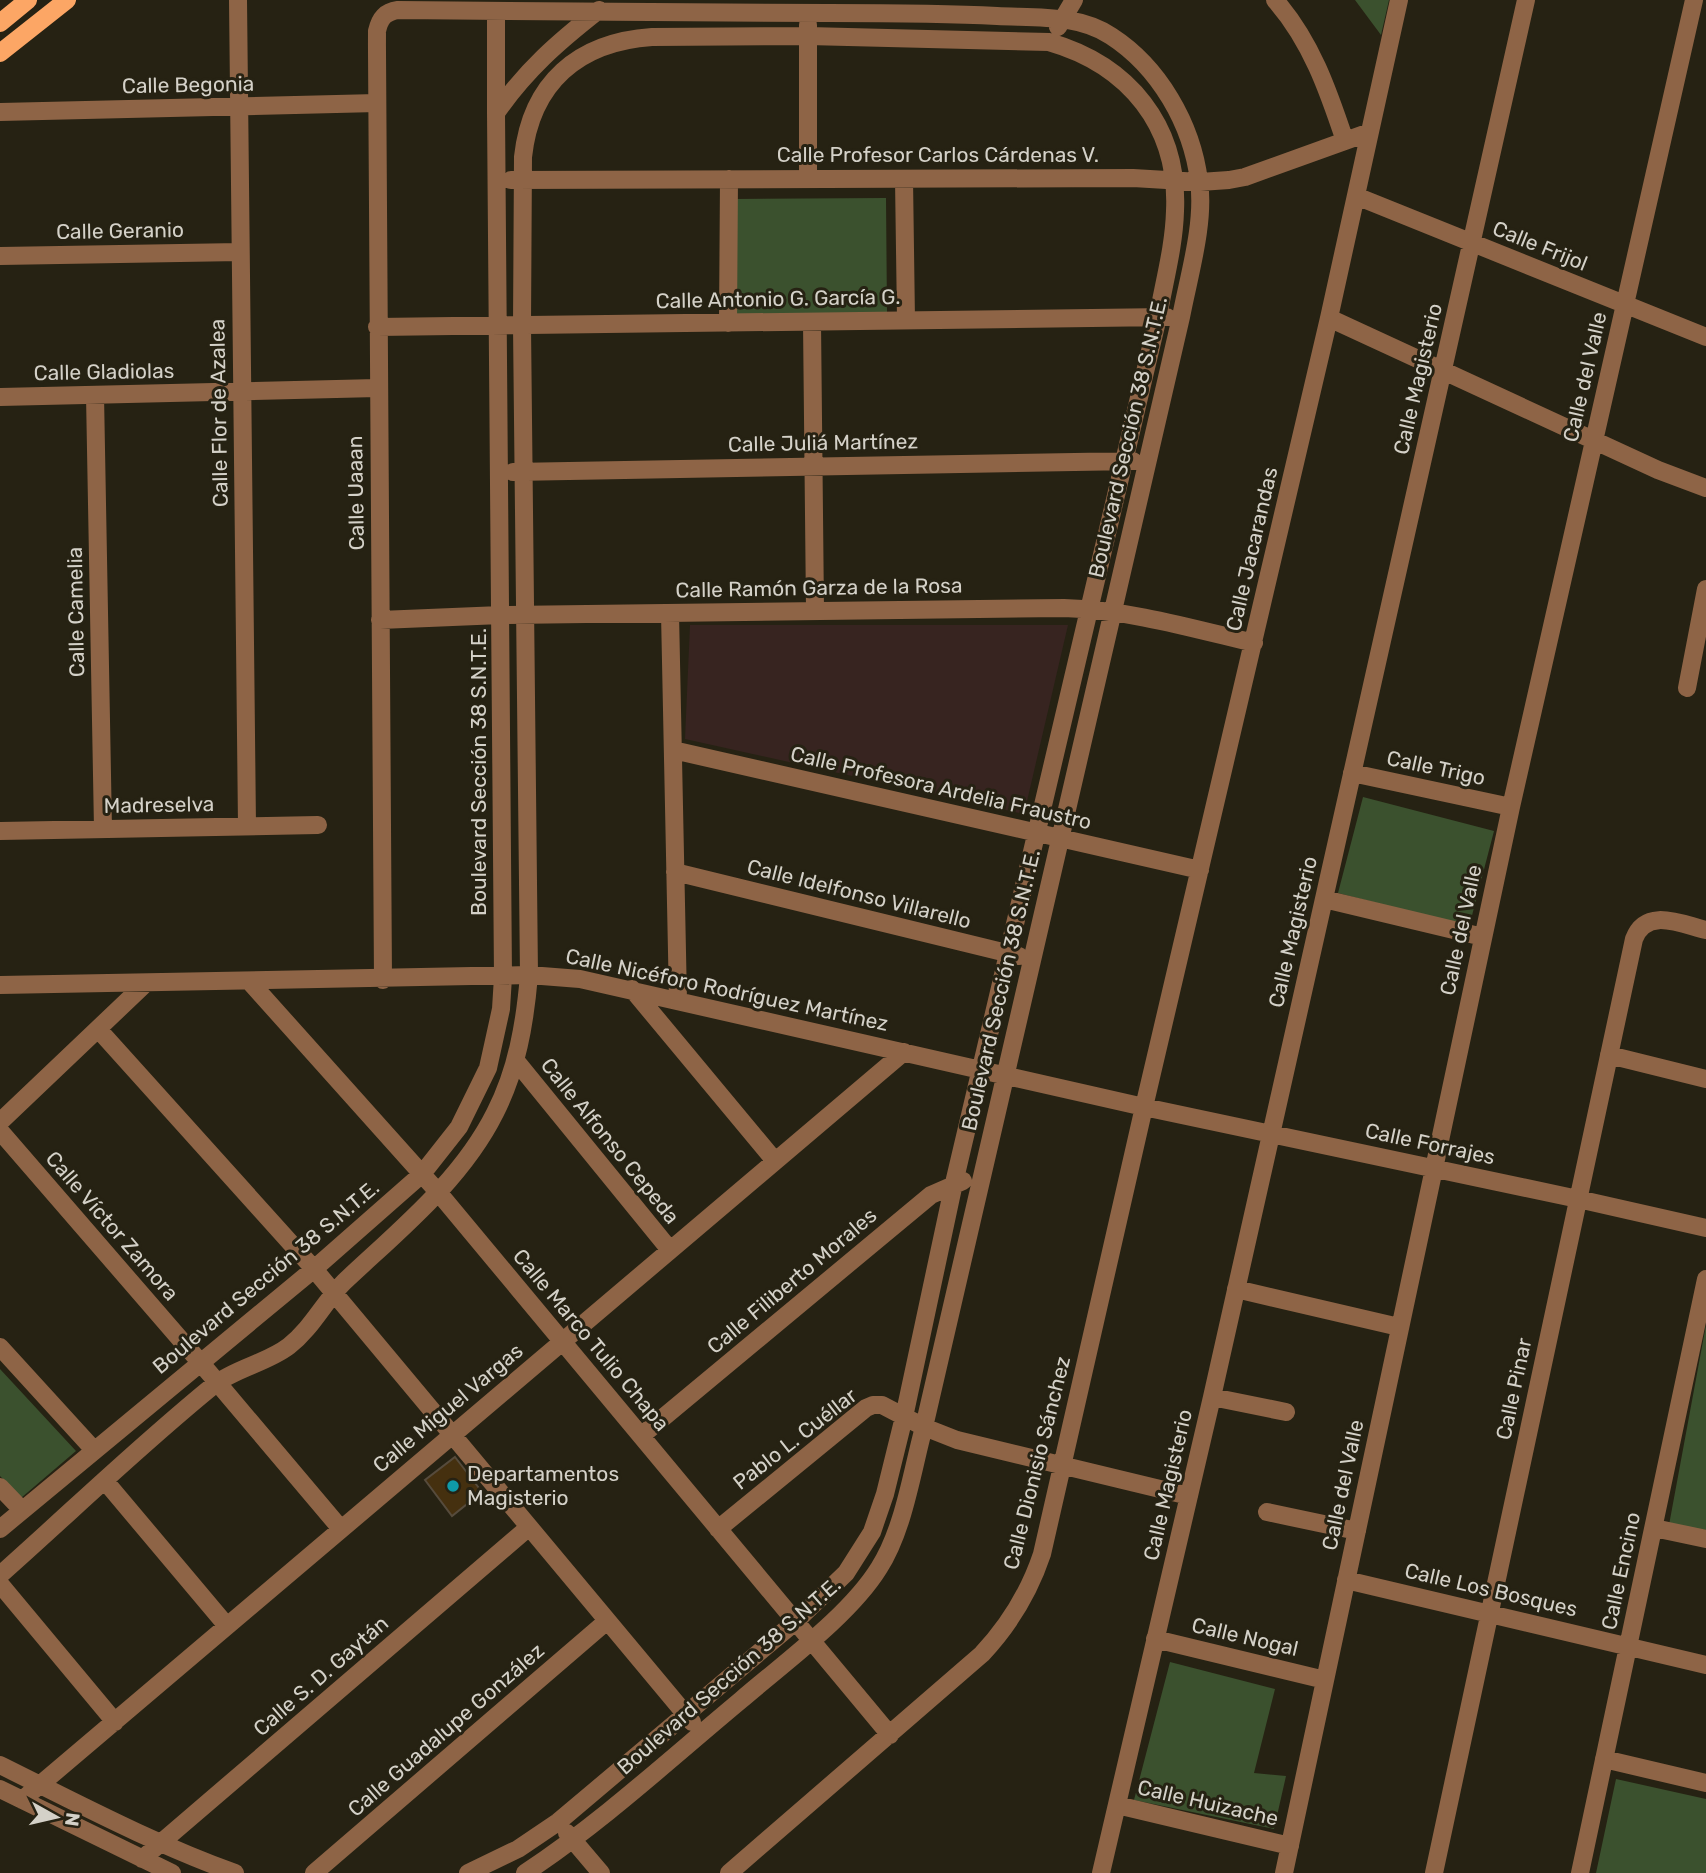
<svg xmlns="http://www.w3.org/2000/svg" width="1706" height="1873" font-family="Rubik,sans-serif">
	<rect width="100%" height="100%" fill="#262213"/>
	<path fill="#372420" d="M690,625H1068L1024,814L685,739Z"/>
	<path fill="#3b512e" d="M1355,0H1389L1381,35Z
		M886,198L887,313L736,316L734,199Z
		M1363,797L1494,831L1469,927L1338,893Z
		M1706,1325V1530L1669,1525Z
		M0,1369L76,1451L21,1498L0,1476Z
		M1170,1662L1275,1689L1254,1773L1286,1776L1274,1829L1134,1800Z
		M1616,1779L1706,1799V1873H1596Z"/>
	<path fill="#45300f" stroke="#564b3c" stroke-width="2" d="M455,1457L482,1492L452,1516L425,1480Z"/>
	<g fill="none" stroke-linecap="round" stroke-linejoin="round">
		<path stroke="#8e6446" stroke-width="18" d="M238,0L247,826
			M1275,0C1311,41 1328,90 1345,141
			M808,25V179
			M1058,27L1074,0
			M0,112L377,103
			M496,113V11
			M904,179L906,320
			M511,180L1133,178L1200,182L1229,180L1245,177L1370,132
			M1356,196L1706,337
			M0,256L240,252
			M1329,318L1658,470L1706,488
			M812,322L815,610
			M728,323L729,179
			M377,327L1167,317
			M95,395L103,829
			M0,397L377,388
			M513,472L1133,461
			M670,613L678,1000
			M380,620L501,615L1064,608C1129,610 1191,628 1254,643
			M1687,688L1706,589
			M673,750L1200,870
			M1352,773L1511,807
			M0,831L318,825
			M675,872L1019,956
			M1324,899L1483,937
			M383,980C381,663 376,347 377,31C380,18 385,12 398,10C541,12 685,12 828,13C884,13 941,13 997,16C1035,18 1078,14 1111,36C1159,67 1192,124 1199,181C1205,223 1189,275 1181,317L924,1427C912,1471 904,1529 879,1568C850,1615 784,1663 741,1700C670,1759 602,1822 525,1873
			M250,982L438,1192L890,1735
			M0,985L529,975L580,979L1144,1107L1578,1199L1706,1228
			M632,989L775,1161
			M98,1029L314,1269L692,1722
			M1609,1055L1706,1079
			M516,1061L670,1250
			M0,1122L146,983
			M0,1131L200,1362L341,1529
			M1236,1289L1399,1327
			M0,1347L94,1450
			M1212,1397L1286,1412
			M641,1436L931,1195L963,1181
			M105,1481L227,1626
			M0,1487L22,1510
			M1267,1512L1357,1531
			M1654,1528L1706,1539
			M0,1529L314,1269L422,1174L459,1127L488,1068L501,1009L503,977L496,113C526,70 558,42 599,10
			M718,1529L866,1408L873,1405H882L924,1427L957,1440L1189,1496
			M0,1575C71,1512 140,1445 214,1385C236,1368 267,1363 289,1346C312,1328 324,1302 344,1282C398,1231 461,1181 495,1113C517,1070 525,1023 529,975L522,326L523,157C531,83 578,42 652,37L808,36L1049,42C1129,65 1179,126 1175,211C1174,247 1164,282 1158,317L954,1183L904,1417L885,1494L872,1532L846,1573L795,1622L558,1822L518,1849L468,1873
			M1346,1580L1706,1665
			M0,1584L115,1722
			M1155,1639L1325,1680
			M1604,1759L1706,1783
			M0,1765C77,1803 154,1844 235,1873
			M0,1789L172,1873
			M22,1800L904,1052
			M1117,1805L1290,1846
			M567,1833L601,1873
			M142,1859L528,1528
			M314,1873L607,1621
			M729,1873L982,1654C1010,1624 1029,1593 1042,1554L1144,1107L1329,318L1399,0
			M1101,1873L1212,1397L1526,0
			M1284,1873L1511,807L1694,0
			M1434,1873L1634,939C1646,907 1681,924 1706,930
			M1580,1873L1706,1279"/>
		<path stroke="#fca665" stroke-width="18" d="M0,23L28,0
			M0,53L67,0"/>
	</g>
	<circle fill="#0f9aa8" stroke="#262213" stroke-width="2.5" cx="453" cy="1486" r="7"/>
	<g text-anchor="middle" stroke-width="6" stroke-linejoin="round" paint-order="stroke">
		<g font-size="21" fill="#d4d1c8" stroke="#262213">
			<text transform="translate(188 85) rotate(-1)" y="7">Calle Begonia</text>
			<text x="938" y="162">Calle Profesor Carlos Cárdenas V.</text>
			<text transform="translate(120 231) rotate(-1)" y="7">Calle Geranio</text>
			<text transform="translate(1540 246) rotate(22)" y="7">Calle Frijol</text>
			<text transform="translate(778 299) rotate(-1)" y="7">Calle Antonio G. García G.</text>
			<text transform="translate(104 372) rotate(-1)" y="7">Calle Gladiolas</text>
			<text transform="translate(1585 377) rotate(-77)" y="7">Calle del Valle</text>
			<text transform="translate(1418 379) rotate(-77)" y="7">Calle Magisterio</text>
			<text transform="translate(219 413) rotate(-91)" y="7">Calle Flor de Azalea</text>
			<text transform="translate(1128 437) rotate(-77)" y="7">Boulevard Sección 38 S.N.T.E.</text>
			<text transform="translate(823 443) rotate(-1)" y="7">Calle Juliá Martínez</text>
			<text transform="translate(356 493) rotate(-91)" y="7">Calle Uaaan</text>
			<text transform="translate(1252 549) rotate(-77)" y="7">Calle Jacarandas</text>
			<text transform="translate(819 588) rotate(-1)" y="7">Calle Ramón Garza de la Rosa</text>
			<text transform="translate(76 612) rotate(-91)" y="7">Calle Camelia</text>
			<text transform="translate(1436 768) rotate(12)" y="7">Calle Trigo</text>
			<text transform="translate(479 772) rotate(-90)" y="7">Boulevard Sección 38 S.N.T.E.</text>
			<text transform="translate(941 788) rotate(13)" y="7">Calle Profesora Ardelia Fraustro</text>
			<text transform="translate(159 805) rotate(-1)" y="7">Madreselva</text>
			<text transform="translate(859 894) rotate(14)" y="7">Calle Idelfonso Villarello</text>
			<text transform="translate(1461 930) rotate(-78)" y="7">Calle del Valle</text>
			<text transform="translate(1293 932) rotate(-77)" y="7">Calle Magisterio</text>
			<text transform="translate(727 990) rotate(12)" y="7">Calle Nicéforo Rodríguez Martínez</text>
			<text transform="translate(1001 990) rotate(-77)" y="7">Boulevard Sección 38 S.N.T.E.</text>
			<text transform="translate(610 1141) rotate(51)" y="7">Calle Alfonso Cepeda</text>
			<text transform="translate(1430 1144) rotate(12)" y="7">Calle Forrajes</text>
			<text transform="translate(112 1226) rotate(49)" y="7">Calle Víctor Zamora</text>
			<text transform="translate(266 1277) rotate(-40)" y="7">Boulevard Sección 38 S.N.T.E.</text>
			<text transform="translate(792 1281) rotate(-40)" y="7">Calle Filiberto Morales</text>
			<text transform="translate(591 1340) rotate(50)" y="7">Calle Marco Tulio Chapa</text>
			<text transform="translate(1514 1389) rotate(-78)" y="7">Calle Pinar</text>
			<text transform="translate(448 1408) rotate(-40)" y="7">Calle Miguel Vargas</text>
			<text transform="translate(795 1439) rotate(-38)" y="7">Pablo L. Cuéllar</text>
			<text transform="translate(1037 1463) rotate(-76)" y="7">Calle Dionisio Sánchez</text>
			<text transform="translate(1168 1485) rotate(-77)" y="7">Calle Magisterio</text>
			<text transform="translate(1343 1485) rotate(-78)" y="7">Calle del Valle</text>
			<text transform="translate(1621 1571) rotate(-78)" y="7">Calle Encino</text>
			<text transform="translate(1491 1590) rotate(13)" y="7">Calle Los Bosques</text>
			<text transform="translate(1245 1637) rotate(13)" y="7">Calle Nogal</text>
			<text transform="translate(321 1676) rotate(-41)" y="7">Calle S. D. Gaytán</text>
			<text transform="translate(729 1676) rotate(-41)" y="7">Boulevard Sección 38 S.N.T.E.</text>
			<text transform="translate(446 1730) rotate(-41)" y="7">Calle Guadalupe González</text>
			<text transform="translate(1208 1803) rotate(13)" y="7">Calle Huizache</text>
		</g>
		<g font-size="21" fill="#d4d1c8" stroke="#262213" text-anchor="start">
			<text x="467" y="1481">Departamentos<tspan x="467" dy="24">Magisterio</tspan></text>
		</g>
	</g>
	<g transform="translate(56 1817) rotate(98)" stroke="#262213" stroke-width="5" paint-order="stroke">
	<path d="M0-5L12 26L0 18L-12 26Z" fill="#d4d1c8"/>
	<text y="-10" font-size="19" font-weight="bold" text-anchor="middle" fill="#d4d1c8">N</text>
	</g>
</svg>
